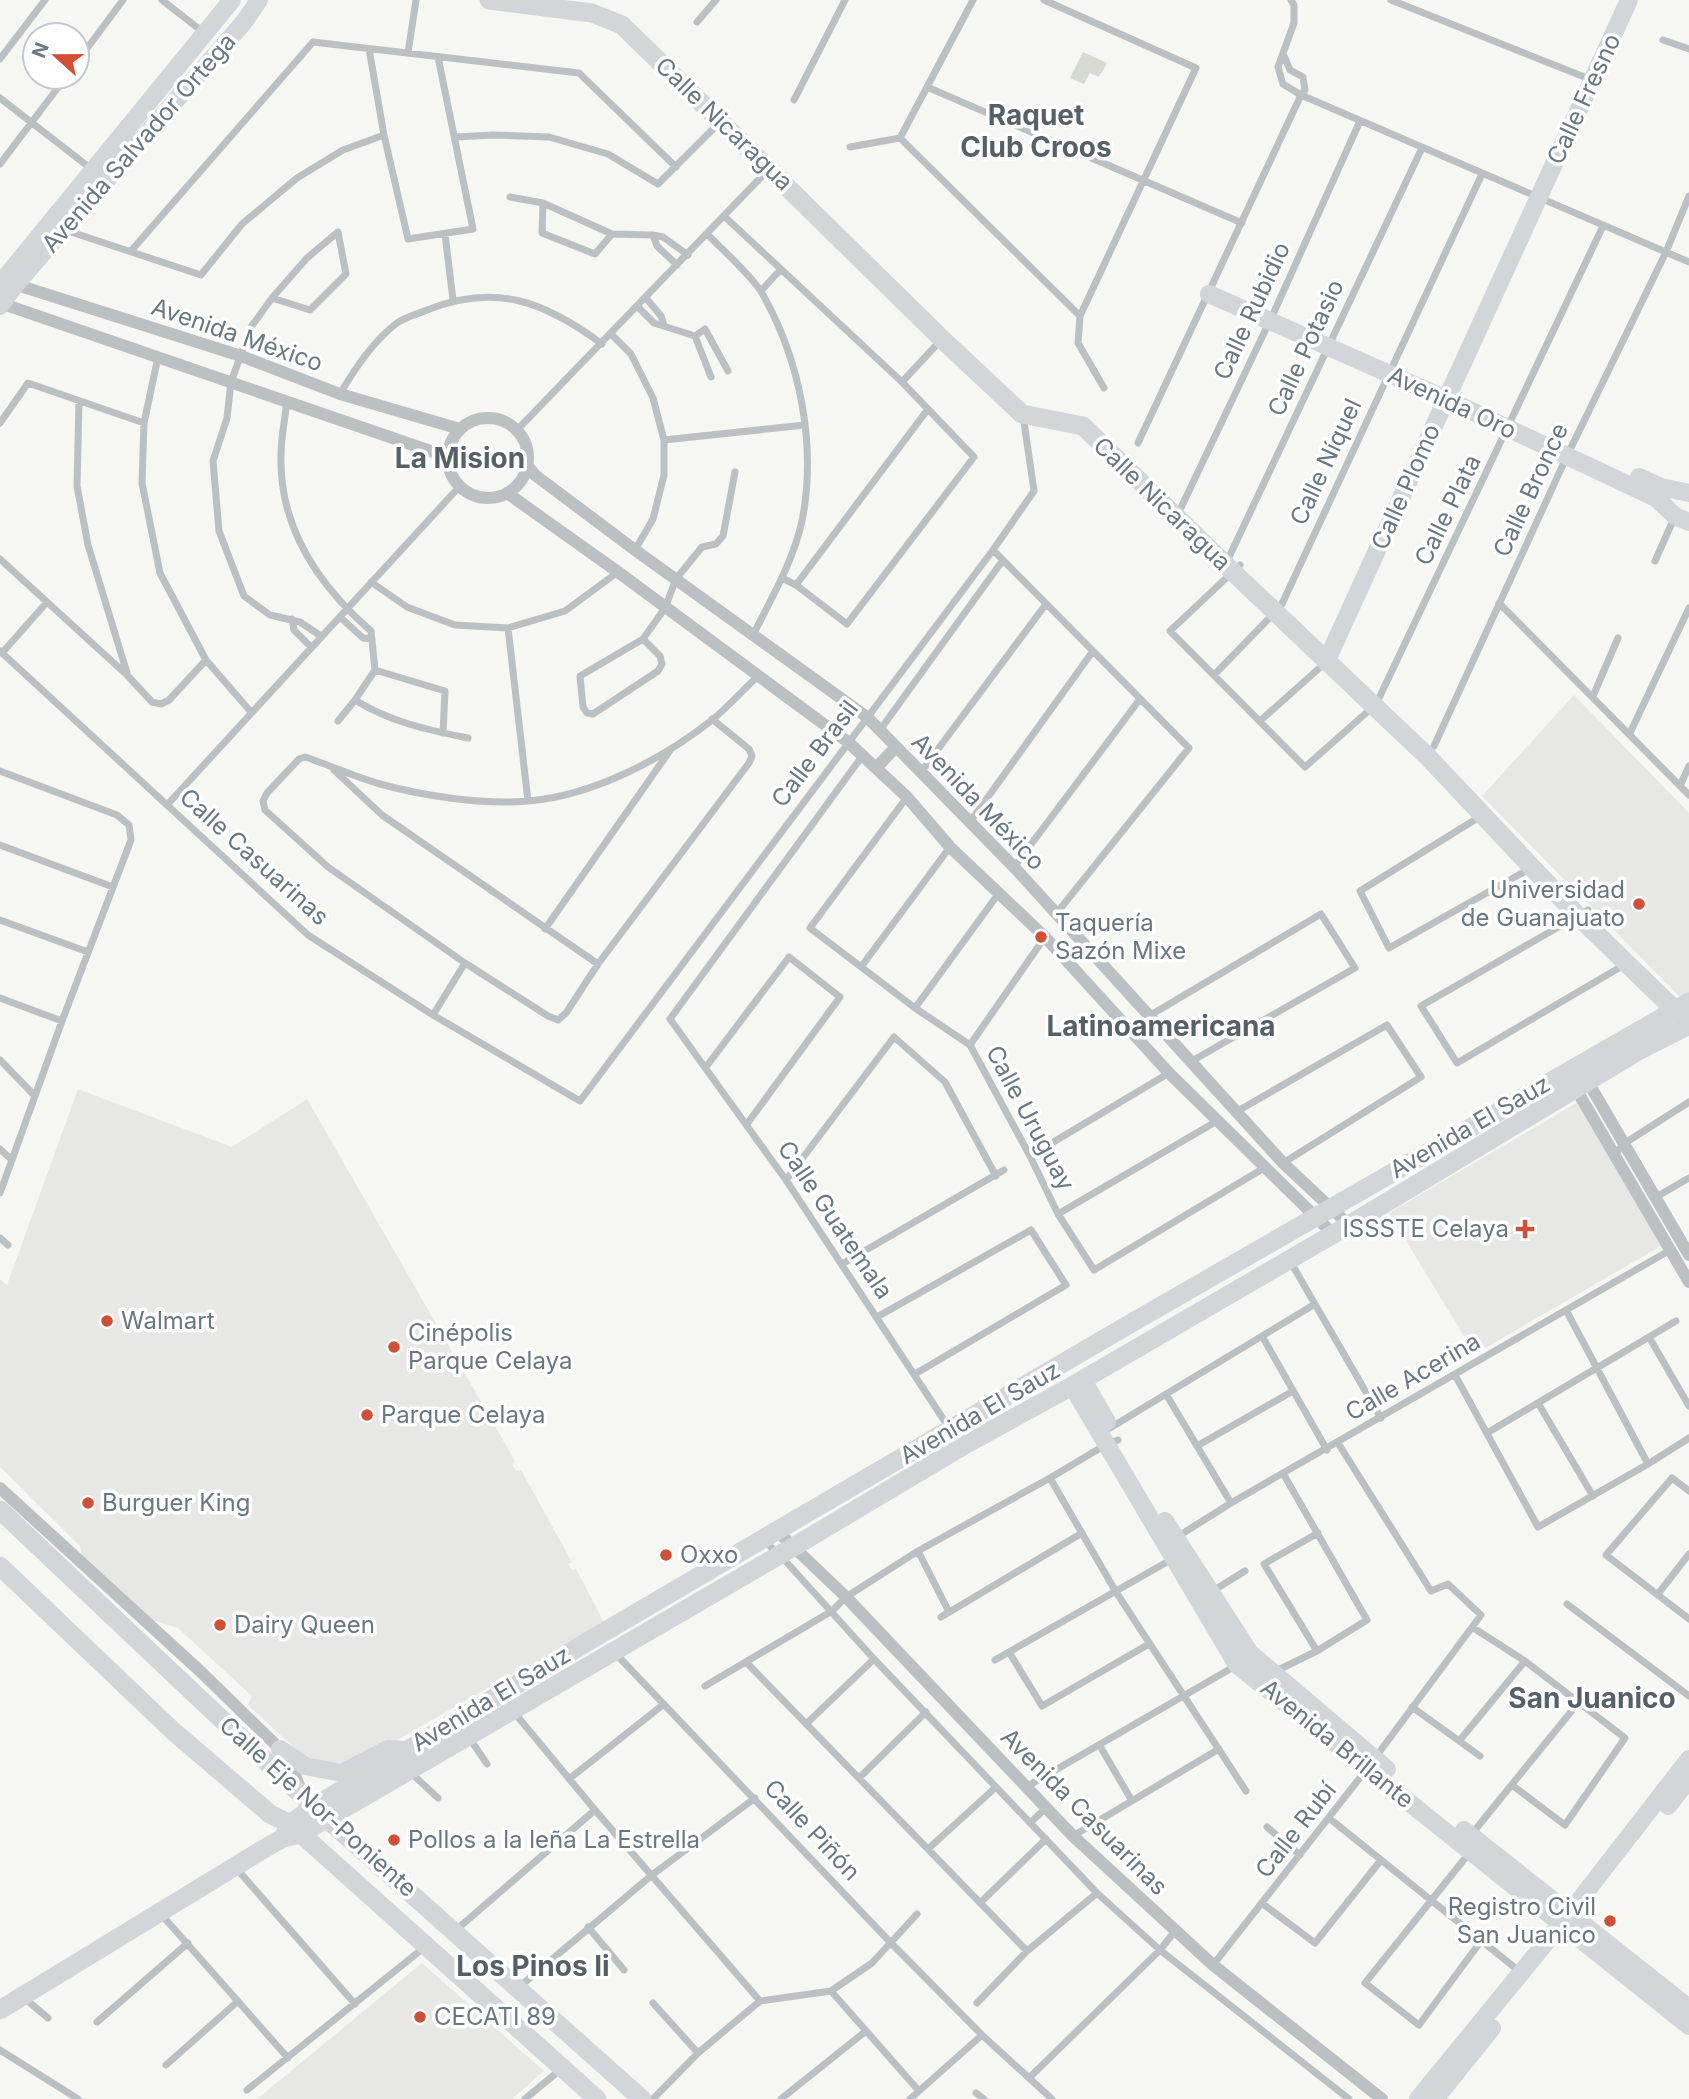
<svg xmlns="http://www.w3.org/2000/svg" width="1689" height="2099" font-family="Inter,sans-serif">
	<rect width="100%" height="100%" fill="#f6f6f3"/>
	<path fill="#e7e7e6" d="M1574,695L1689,813V995L1680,997L1482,796Z
		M78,1089L232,1147L307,1099L515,1461L512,1464L516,1471L521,1470L572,1562L568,1564L572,1570L576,1569L604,1622L355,1764L341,1768L303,1756L248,1705L252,1696L178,1628L152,1620L82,1557L80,1546L0,1467V1279L7,1285Z
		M1578,1102L1661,1246L1475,1354L1389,1213Z
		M422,1963L544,2071L512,2099H257Z"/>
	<path fill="#d6dad3" d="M1083,52L1107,63L1099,77L1090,73L1084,84L1070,78Z"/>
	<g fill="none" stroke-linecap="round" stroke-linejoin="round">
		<path stroke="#bbc0c3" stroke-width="7" d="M162,0L203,32
			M1044,0L1196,68L1080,316L1078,343L1104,388
			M1291,0L1294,5V23L1278,67L1283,84L1301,95L1689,262
			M1391,0L1592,80
			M697,22L716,0
			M1663,40L1689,49
			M369,49L384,135L408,239L473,229L438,57
			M408,53L416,0
			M0,59L45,0
			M77,62L123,0
			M927,87L1242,223
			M0,98L94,171
			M794,100L845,0
			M456,137L493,135L549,137L608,154L658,184L720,122
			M900,138L1080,316
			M900,138L973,0
			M850,147L900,138
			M0,164L66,77
			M510,197L543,203L612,234L653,235L663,237L688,255
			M543,203L542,233L595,254L612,234
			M724,216L902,382L974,457L847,624L796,585L782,578
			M65,230L201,275L242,224L297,178L343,150L384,135
			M445,234L453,300
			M707,234C723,250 751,275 762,293C800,360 817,445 802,521C793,562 771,599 753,635
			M653,235L657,246L677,265
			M131,251L313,42L579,73L676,167
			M761,291L781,269
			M272,298L310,310L346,274L338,232L307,258L272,298L251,327L231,382L227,418L213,461L219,531L244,596L270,615L300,622L321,636
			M646,298L661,316L664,325
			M637,306L654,323L695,336L705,329L728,371
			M611,334L631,354L653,398L664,440V475L653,519L635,550
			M695,336L711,377
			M158,357L144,423L142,483L160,573L206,660L251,712
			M902,382L942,339
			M340,394C355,368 373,341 397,323C405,317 418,314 427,310C496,283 544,301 602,344
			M79,401L77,486L88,545L127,673
			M287,401C285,419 281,437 281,455C279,527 318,585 371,631L375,670L355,700L338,721
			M0,423L28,383L144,423
			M517,430L767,171
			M664,440L805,425
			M1138,443L1301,95L1305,90L1303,77L1290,70L1284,56
			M1178,514L1274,312L1360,121
			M993,550L1189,748L1056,914
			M0,559L127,675L152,702L161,704L169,700L206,660
			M1225,561L1230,555L1422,148
			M1655,561L1675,516
			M1240,565L1170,631L1305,767L1374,706L1380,696L1603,226
			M371,582L407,607L455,625L508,628L565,611L618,572
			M796,585L928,409
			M1499,603L1689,795
			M340,617L363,638L372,639
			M292,619L294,630L311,647
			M508,628L528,801
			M643,639L660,656L662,664L658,671L593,714L587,713L583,707L580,676L643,639L665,608L676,579L702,547L716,544L723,536L735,472
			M0,651L308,935L433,1015L580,1101L993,550L1034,491L1023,415
			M2,653L47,602
			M375,670L445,691L443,733
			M1214,675L1281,606L1482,174
			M1593,696L1618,638
			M355,700C390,722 428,730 468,738
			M712,719L749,749L752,756L749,763L598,964L566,1013L558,1020L548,1016L465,963L328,867L265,810L263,801L267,793L299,759L305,757C330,765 354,777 380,784C424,796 482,805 528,801C592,796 663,759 712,720C728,707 743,690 758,676
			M1260,721L1325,663
			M880,730L1003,560
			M1630,733L1689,608
			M1434,746L1567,456L1666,252L1689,196
			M863,755L670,1019L786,1180L961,1446
			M334,770L382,815L598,964
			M0,771L117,815L129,825L131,840L62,1021L0,1193
			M921,772L1046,604
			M1680,786L1689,766
			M907,797L810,928L915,1008L970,1045L1030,1156L1058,1214L1094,1270L1264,1168
			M167,805L460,486
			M1481,816L1360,891L1389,948L1531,868
			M970,822L1093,651
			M0,845L113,887
			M1014,867L1140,699
			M1588,910L1421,1006L1457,1063L1624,965
			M0,920L88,952
			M545,929L671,749
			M861,967L950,847
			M0,998L62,1021
			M915,1008L999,893
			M433,1015L465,963
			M1149,1016L1321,914L1355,968L1190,1062
			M970,1045L1045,937
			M0,1060L35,1096
			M706,1067L789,957L840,997L747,1124
			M1236,1112L1387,1025L1421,1077L1283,1163
			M0,1149L12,1160
			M1615,1154L1625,1143L1689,1102
			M1030,1156L1169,1073
			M786,1180L894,1037L945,1082L996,1176
			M1656,1197L1689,1178
			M1058,1214L1217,1121
			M0,1238L8,1245
			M1290,1261L1381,1418
			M842,1264L1004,1170
			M1566,1310L1648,1464
			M877,1317L1031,1230L1066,1285L915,1374
			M1262,1336L1327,1450
			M1649,1337L1689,1406
			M1455,1375L1538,1527L1648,1464L1689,1438
			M1166,1394L1231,1503
			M1538,1403L1593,1496
			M1110,1428L1315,1304
			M1487,1433L1676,1321
			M1338,1443L1431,1591L1448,1584L1481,1615L1375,1758
			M1197,1446L1293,1391
			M1050,1478L1116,1592L1246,1791
			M1689,1491L1672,1478L1606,1555L1689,1619
			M1177,1537L1231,1503L1672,1249
			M763,1540L780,1555L874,1659L1097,1893L1160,1950L1349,2099
			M918,1551L949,1612
			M1211,1592L1245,1571
			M1658,1594L1689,1554
			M1567,1604L1689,1696
			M941,1617L1082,1533
			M1472,1627L1525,1661L1625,1738L1565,1825L1512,1785
			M1317,1651L1264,1564L1318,1533
			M1009,1652L1042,1706L1149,1644
			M616,1654L891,1943L982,2035L1052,2099
			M995,1660L1174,1558
			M746,1662L1027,1951
			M1276,1671L1317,1651L1367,1620L1284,1475
			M705,1686L832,1611L846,1597L918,1551L1050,1478L1107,1444L1118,1440
			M1412,1707L1480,1756
			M513,1711L595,1810L760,2001
			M806,1724L874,1659
			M470,1739L487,1764
			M1460,1740L1525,1661
			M1100,1746L1132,1801
			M411,1773L438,1798
			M859,1778L926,1712
			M569,1779L664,1704
			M1026,1787L1237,1665
			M1329,1818L1519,1971
			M1030,1823L1046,1808
			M1267,1827L1300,1855
			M1471,1835L1578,1703
			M1073,1836L1219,1749
			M928,1849L996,1787
			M1470,1852L1365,1983L1419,2025L1481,1941
			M236,1868L355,2004
			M980,1903L1046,1839
			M1263,1904L1315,1943L1381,1860
			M160,1913L288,2058
			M588,1927L624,1970
			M456,1930L595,1810
			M1213,1965L1366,1770
			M518,1988L652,1875L755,1798
			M831,1991L919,2091
			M23,1997L48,2018
			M653,2003L698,2053
			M977,2003L1027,1951L1097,1893
			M97,2022L188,1943
			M0,2050L78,2099
			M166,2065L237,2002
			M1029,2078L1160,1950L1175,1931
			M247,2090L426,1946
			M976,2093L984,2099
			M525,2099L560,2070
			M653,2099L698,2053L760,2001L831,1991L872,1963L917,1914
			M781,2099L866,2031
			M910,2099L982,2035"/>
		<path stroke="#bbc0c3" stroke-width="12" d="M11,283L241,356L340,394L460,429
			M0,303L448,457
			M448 458a40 40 0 1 1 80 0a40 40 0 1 1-80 0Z
			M527,465L535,475L635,550L867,717L1014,867L1283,1163L1349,1225
			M507,493L618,572L848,742L907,797L950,847L1045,937L1169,1073L1333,1234
			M877,767L896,747
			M1585,1077L1689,1255
			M1573,1084L1689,1282
			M0,1488L200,1671L280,1749L291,1764L301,1791
			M777,1531L846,1597L1073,1836L1213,1965L1382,2099"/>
		<path stroke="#d2d6d9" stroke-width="18" d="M0,284L232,0
			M1209,294L1446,399L1656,498L1675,516L1689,522
			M0,306L16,284L244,22L259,0
			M1639,477L1661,487L1689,493
			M1326,662L1629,0
			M1083,1380L1107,1422
			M1072,1386L1237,1665L1689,2026
			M1165,1521L1250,1653L1387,1769
			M280,1749L305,1766L342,1773L388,1749L405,1750
			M1668,1806L1689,1779
			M1464,1830L1689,2008
			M1418,2099L1561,1924L1689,1759
			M1435,2099L1492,2028"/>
		<path stroke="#d2d6d9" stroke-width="19" d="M489,0L592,13L622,25L942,339L1022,414L1083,426L1233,572L1428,757L1578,916L1683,1018
			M0,1510L326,1818L642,2099
			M0,1566L173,1731L270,1814L290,1824L597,2099
			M283,1838L290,1824L315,1806L592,1639L1128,1325L1689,1002
			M0,2010L262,1850L283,1838L300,1834L795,1546L961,1447L1072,1386L1349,1225L1638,1051L1689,1025"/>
	</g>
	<g fill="#d24e37" stroke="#fff" stroke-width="2.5">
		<circle cx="1639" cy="904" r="7"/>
		<circle cx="1041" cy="937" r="7"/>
		<path d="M1521.5 1218.5h7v7h7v7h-7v7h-7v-7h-7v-7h7z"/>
		<circle cx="107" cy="1321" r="7"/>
		<circle cx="394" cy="1347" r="7"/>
		<circle cx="367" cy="1415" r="7"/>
		<circle cx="88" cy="1503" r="7"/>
		<circle cx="666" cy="1555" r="7"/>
		<circle cx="220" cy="1625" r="7"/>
		<circle cx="394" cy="1840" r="7"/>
		<circle cx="1610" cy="1921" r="7"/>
		<circle cx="420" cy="2017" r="7"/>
	</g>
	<g text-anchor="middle" stroke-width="7" stroke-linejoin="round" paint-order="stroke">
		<g font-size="24" fill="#687881" stroke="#fff">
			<text transform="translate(1584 99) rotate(-65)" y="8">Calle Fresno</text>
			<text transform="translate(724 124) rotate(44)" y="8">Calle Nicaragua</text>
			<text transform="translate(139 143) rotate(-49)" y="8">Avenida Salvador Ortega</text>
			<text transform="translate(1252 311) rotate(-65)" y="8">Calle Rubidio</text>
			<text transform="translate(237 335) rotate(19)" y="8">Avenida México</text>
			<text transform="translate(1306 348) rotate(-65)" y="8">Calle Potasio</text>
			<text transform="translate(1452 403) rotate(25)" y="8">Avenida Oro</text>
			<text transform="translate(1326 462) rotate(-65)" y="8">Calle Níquel</text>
			<text transform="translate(1406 487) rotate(-66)" y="8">Calle Plomo</text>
			<text transform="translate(1531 490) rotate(-65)" y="8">Calle Bronce</text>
			<text transform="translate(1162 504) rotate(44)" y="8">Calle Nicaragua</text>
			<text transform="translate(1448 510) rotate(-64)" y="8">Calle Plata</text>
			<text transform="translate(815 754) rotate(-53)" y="8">Calle Brasil</text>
			<text transform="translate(978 802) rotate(46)" y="8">Avenida México</text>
			<text transform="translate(254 857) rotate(42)" y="8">Calle Casuarinas</text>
			<text transform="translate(1030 1118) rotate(62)" y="8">Calle Uruguay</text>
			<text transform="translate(1470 1127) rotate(-30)" y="8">Avenida El Sauz</text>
			<text transform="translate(835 1220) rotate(56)" y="8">Calle Guatemala</text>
			<text transform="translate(1413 1377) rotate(-30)" y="8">Calle Acerina</text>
			<text transform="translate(980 1413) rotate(-30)" y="8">Avenida El Sauz</text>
			<text transform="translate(491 1699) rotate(-31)" y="8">Avenida El Sauz</text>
			<text transform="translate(1337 1744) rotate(39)" y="8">Avenida Brillante</text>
			<text transform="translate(318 1807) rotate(42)" y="8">Calle Eje Nor-Poniente</text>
			<text transform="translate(1084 1812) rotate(45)" y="8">Avenida Casuarinas</text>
			<text transform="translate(812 1830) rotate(47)" y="8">Calle Piñón</text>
			<text transform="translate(1296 1830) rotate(-52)" y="8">Calle Rubí</text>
		</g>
		<g font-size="24" fill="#687881" stroke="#fff" text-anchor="start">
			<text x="1625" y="898" text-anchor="end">Universidad<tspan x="1625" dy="28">de Guanajuato</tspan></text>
			<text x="1055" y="931">Taquería<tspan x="1055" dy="28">Sazón Mixe</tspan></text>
			<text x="1509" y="1237" text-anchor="end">ISSSTE Celaya</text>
			<text x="121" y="1329">Walmart</text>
			<text x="408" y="1341">Cinépolis<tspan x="408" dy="28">Parque Celaya</tspan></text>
			<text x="381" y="1423">Parque Celaya</text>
			<text x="102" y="1511">Burguer King</text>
			<text x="680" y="1563">Oxxo</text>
			<text x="234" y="1633">Dairy Queen</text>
			<text x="408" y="1848">Pollos a la leña La Estrella</text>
			<text x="1596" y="1915" text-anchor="end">Registro Civil<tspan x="1596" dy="28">San Juanico</tspan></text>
			<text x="434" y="2025">CECATI 89</text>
		</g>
		<g font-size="28" font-weight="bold" fill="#556167" stroke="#fff">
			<text x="1036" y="125">Raquet<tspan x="1036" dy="32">Club Croos</tspan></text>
			<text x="460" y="468">La Mision</text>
			<text x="1161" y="1036">Latinoamericana</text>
			<text x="1592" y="1708">San Juanico</text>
			<text x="533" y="1976">Los Pinos Ii</text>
		</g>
	</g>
	<g transform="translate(56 56) rotate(291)"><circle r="33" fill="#ffffff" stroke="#c3c9cd" stroke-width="2"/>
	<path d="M0-5L12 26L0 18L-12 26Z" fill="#d24e37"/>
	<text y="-10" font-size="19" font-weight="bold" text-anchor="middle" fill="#687881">N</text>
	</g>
</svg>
